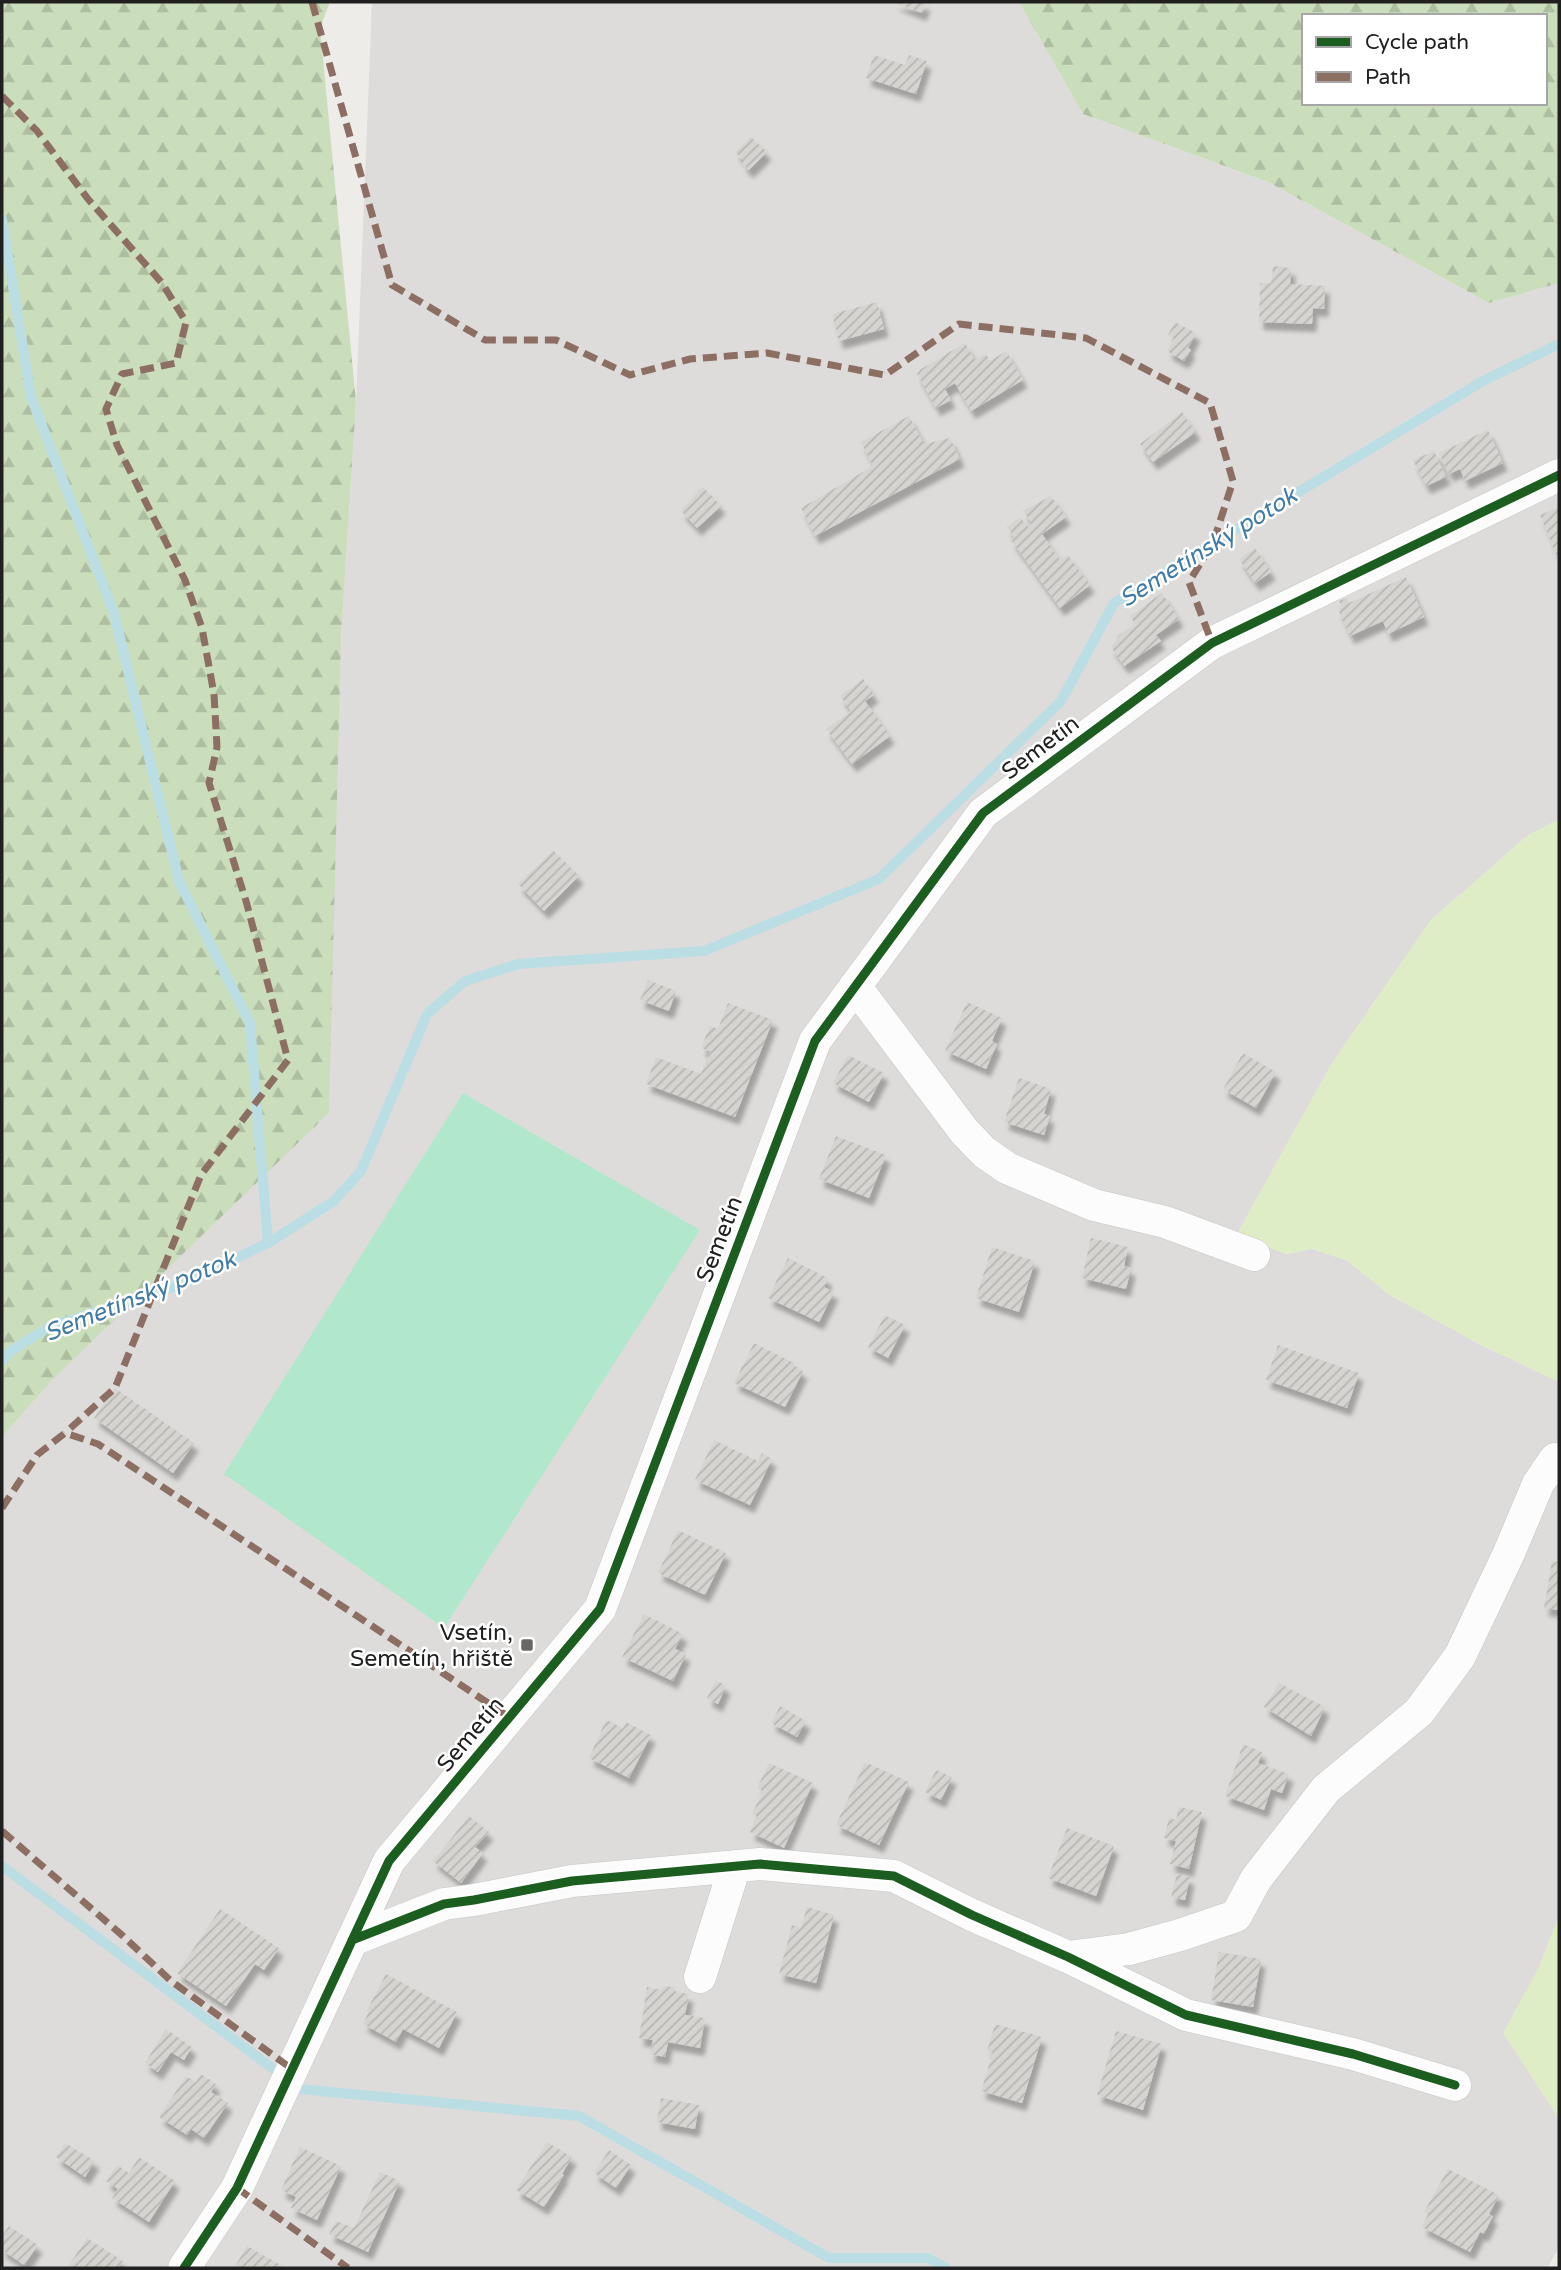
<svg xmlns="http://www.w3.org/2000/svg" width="1561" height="2270" font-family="'Varela Round',sans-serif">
	<defs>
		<pattern id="forest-firs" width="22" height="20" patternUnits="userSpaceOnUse" patternTransform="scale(1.75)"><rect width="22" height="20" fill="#cbdebc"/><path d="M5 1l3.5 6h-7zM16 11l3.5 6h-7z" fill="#aebea1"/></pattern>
		<pattern id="building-hatch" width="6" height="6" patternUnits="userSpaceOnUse" patternTransform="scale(1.75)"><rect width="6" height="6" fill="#d6d4d1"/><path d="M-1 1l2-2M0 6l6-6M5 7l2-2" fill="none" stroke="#b7b6b3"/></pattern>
		<filter id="shadow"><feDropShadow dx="4.5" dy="8" stdDeviation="2" flood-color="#0004"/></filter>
	</defs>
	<rect width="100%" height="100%" fill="#eeece9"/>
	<path fill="#dddcda" d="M372,2H1019L1083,114L1268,182L1489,303L1559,283V819L1527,836L1431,920L1332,1063L1237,1234L1286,1254L1312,1249L1346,1260L1390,1295L1481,1345L1559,1382V1916L1540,1965L1538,2085L1559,2119V2248L1547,2268H2V1437L52,1380L341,639L356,402Z"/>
	<path fill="#deedc6" d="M1559,819V1382L1481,1345L1390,1295L1346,1260L1312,1249L1286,1254L1237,1234L1332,1063L1431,920L1527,836Z
		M1559,1916V2119L1503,2033L1540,1965Z"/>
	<path fill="url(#forest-firs)" fill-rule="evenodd" d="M2,2H330L320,28L356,402L341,639L329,1113L52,1380L2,1437Z
		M1019,2H1559V283L1489,303L1268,182L1083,114ZM1304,16H1545V103H1304Z"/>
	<path fill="#b1e8cc" d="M463,1093L700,1230L444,1628L224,1474Z"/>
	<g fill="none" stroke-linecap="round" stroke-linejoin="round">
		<path stroke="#badee3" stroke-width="10" d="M2,219L31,397L114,613L179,881L250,1023L268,1243
			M2,1361L11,1351L49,1327L177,1286L268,1243L334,1201L361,1171L427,1014L465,981L518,964L704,951L879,879L1061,701L1114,603L1483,381L1559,344
			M2,1866L300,2089L579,2116L829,2258H928L946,2268"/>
	</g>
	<path fill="url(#building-hatch)" filter="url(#shadow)" d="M893,2H926L922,13Z
		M874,55L905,65L909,55L927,61L916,94L866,78Z
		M751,137L767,152L749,170L742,164L744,161L735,152Z
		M1273,266L1291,268L1290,284L1325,286L1324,309L1313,308L1312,324L1259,322L1260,283H1271Z
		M877,302L884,329L839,341L832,314Z
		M1175,322L1196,333L1188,348L1191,350L1184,361L1167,351L1174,339L1168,335Z
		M965,343L975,360L986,354L990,361L1006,351L1023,380L971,411L955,383L945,389L951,400L936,408L917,374L921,369Z
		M1182,412L1196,432L1153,462L1140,444Z
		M909,416L924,444L950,438L960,459L815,536L801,508L873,466L861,442Z
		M1488,430L1503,463L1465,481L1460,469L1449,474L1439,453Z
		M1434,451L1446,477L1426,486L1413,460Z
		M701,488H704L721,506L697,528L681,511Z
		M1051,496L1066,517L1042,534L1060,560L1068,555L1090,585L1060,608L1011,540L1014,537L1007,527L1020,517L1028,527L1032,524L1023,511Z
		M1559,507V561L1540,515Z
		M1255,548L1271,572L1255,583L1239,559Z
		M1406,577L1424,617L1388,634L1383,621L1350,636L1338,609L1342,607L1339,601L1347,598L1349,603Z
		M1162,593L1179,619L1156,635L1161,641L1124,666L1111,647L1119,635L1135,624L1130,616Z
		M863,679L874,695L865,701L890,736L852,764L826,729L851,711L840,696Z
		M553,850L579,876L544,911L518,884Z
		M648,980L676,991L669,1011L640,1000Z
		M967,1002L1002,1018L992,1041L997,1044L986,1069L945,1051Z
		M728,1003L773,1020L735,1117L646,1084L656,1057L701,1074L710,1051L701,1048L710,1026L718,1029Z
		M1243,1053L1276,1072L1256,1108L1223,1089Z
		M848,1055L884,1073L869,1102L833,1083Z
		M1019,1078L1051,1089L1044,1114L1050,1116L1044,1135L1004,1122Z
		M836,1136L886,1155L869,1198L819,1179Z
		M1091,1238L1128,1247L1124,1266L1131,1268L1126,1289L1082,1278Z
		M992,1247L1035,1261L1019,1312L976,1298Z
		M788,1258L828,1278L824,1287L834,1292L819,1322L768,1298Z
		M885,1315L905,1325L888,1358L868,1347Z
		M754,1343L794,1363L793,1365L803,1371L785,1407L734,1383Z
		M1278,1345L1359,1373L1347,1408L1266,1380Z
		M115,1388L194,1443L173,1473L94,1418Z
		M714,1440L758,1461L762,1453L772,1459L750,1505L695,1480Z
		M678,1530L726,1553L705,1595L658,1573Z
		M1552,1561L1559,1562V1610L1544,1608Z
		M644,1614L683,1634L675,1649L686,1654L673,1681L622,1657Z
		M716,1680L726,1686L718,1704L707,1698Z
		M1279,1683L1325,1707L1311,1736L1264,1707Z
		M780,1706L806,1721L797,1737L771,1723Z
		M606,1720L623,1728L626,1722L651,1735L629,1778L589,1758Z
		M1243,1744L1262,1752L1258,1763L1289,1774L1282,1793L1271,1789L1264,1810L1225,1796Z
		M865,1762L909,1782L879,1845L836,1825Z
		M769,1763L813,1783L784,1848L750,1832L757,1816L752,1814L763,1791L757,1788Z
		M936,1770L952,1777L941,1800L925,1792Z
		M1179,1807L1202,1812L1189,1869L1170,1864L1176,1841L1164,1838L1169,1818L1176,1820Z
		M469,1816L489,1832L475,1847L483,1853L461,1883L433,1861Z
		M1067,1828L1114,1846L1096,1896L1048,1878Z
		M1177,1874L1190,1877L1185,1900L1171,1897Z
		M807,1907L834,1915L816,1983L779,1974L792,1925L801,1928Z
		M220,1909L279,1948L264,1970L255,1964L226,2006L177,1973Z
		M1219,1952L1261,1959L1253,2007L1211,2000Z
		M386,1974L457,2012L439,2048L403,2029L396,2042L363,2024L369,2011L367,2010Z
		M665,1986L673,1987L676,1992L689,1994L685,2015L705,2018L700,2048L668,2042L665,2057L650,2054L653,2040L639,2038L647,1987L660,1990Z
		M995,2024L1042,2037L1022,2103L981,2091L993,2052L987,2051Z
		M166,2029L192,2047L184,2060L171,2052L158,2072L145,2063Z
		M1116,2031L1162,2044L1143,2110L1097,2095Z
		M201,2074L216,2084L211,2092L228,2103L204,2138L191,2129L187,2135L159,2117L186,2076L196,2082Z
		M661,2098L699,2105L695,2129L657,2122Z
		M547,2142L572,2157L562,2174L564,2175L544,2207L516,2190Z
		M65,2143L95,2161L85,2177L56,2157Z
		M300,2147L341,2166L317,2220L291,2208L296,2197L281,2190Z
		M609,2150L631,2165L616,2188L594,2173Z
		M139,2157L175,2181L149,2222L112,2198L118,2189L106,2181L117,2165L129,2173Z
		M1448,2169L1499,2195L1489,2214L1493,2216L1484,2234L1480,2232L1470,2252L1422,2227L1428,2214L1424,2212Z
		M380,2172L400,2181L368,2252L329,2234L336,2221L354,2228Z
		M9,2226L38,2245L24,2265L2,2250V2236Z
		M87,2238L123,2261L118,2268H67Z
		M247,2246L286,2268H234Z"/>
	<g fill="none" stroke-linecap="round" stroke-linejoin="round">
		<g stroke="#c7c6c5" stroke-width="33">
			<path id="minor" d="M855,986L964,1131L984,1152L1007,1168L1094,1205L1165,1222L1254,1255
				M352,1940L444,1904L474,1900L572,1881L760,1864L894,1876L972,1915L1068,1957L1186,2015L1353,2054L1455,2085
				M1068,1957L1129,1949L1180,1935L1236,1916L1256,1879L1326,1789L1419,1712L1460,1656L1509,1553L1538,1484L1555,1459L1559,1460
				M700,1977L735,1866
				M184,2268L237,2188L389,1861L600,1609L815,1041L983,813L1212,643L1559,475"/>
		</g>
		<use href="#minor" stroke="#fcfcfc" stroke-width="32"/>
		<path stroke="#8d6e63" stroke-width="7" stroke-dasharray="14 7" stroke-linecap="butt" d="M312,2L392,285L485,340H556L630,375L690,359L767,353L885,375L959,324L1086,338L1210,403L1233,481L1213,543L1189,582L1212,643
			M2,96L37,131L88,199L162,283L186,322L176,363L122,374L106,409L117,445L185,580L202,628L214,694L217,747L209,783L246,901L288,1060L201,1175L115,1388L65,1433
			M2,1508L37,1455L65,1433L98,1444L509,1717
			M2,1831L123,1936L171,1981L292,2069
			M237,2188L348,2268"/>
		<g stroke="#fff" stroke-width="13">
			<path id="cycleway" d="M352,1940L444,1904L474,1900L572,1881L760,1864L894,1876L972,1915L1068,1957L1186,2015L1353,2054L1455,2085
				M184,2268L237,2188L389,1861L600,1609L815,1041L983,813L1212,643L1559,475"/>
		</g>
		<use href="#cycleway" stroke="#1b5e20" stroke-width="9"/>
	</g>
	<rect fill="#686766" stroke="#fff" stroke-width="2.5" x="520" y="1638" width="14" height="14" rx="3.5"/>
	<g text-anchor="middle" stroke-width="5" stroke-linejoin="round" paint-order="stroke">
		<g font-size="23" fill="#202020" stroke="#fff">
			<text transform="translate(1040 747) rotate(-37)" y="8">Semetín</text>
			<text transform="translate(719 1239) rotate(-69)" y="8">Semetín</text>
			<text transform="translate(470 1734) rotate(-50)" y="8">Semetín</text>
		</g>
		<g font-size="23" fill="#202020" stroke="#fff" text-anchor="end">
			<text x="513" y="1640">Vsetín,<tspan x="513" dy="26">Semetín, hřiště</tspan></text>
		</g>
		<g font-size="24" font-style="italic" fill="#417ba6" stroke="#fff">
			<text transform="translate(1208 547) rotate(-32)" y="8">Semetínský potok</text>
			<text transform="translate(140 1296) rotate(-22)" y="8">Semetínský potok</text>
		</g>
	</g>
	<rect width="1561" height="2270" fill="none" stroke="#202020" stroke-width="7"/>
	<rect x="1302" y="14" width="245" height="91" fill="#ffffff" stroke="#a6a6a6" stroke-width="2"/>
	<rect x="1316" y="37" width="35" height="10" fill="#1b5e20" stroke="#a6a6a6" stroke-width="2"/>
	<text x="1365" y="49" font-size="21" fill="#202020">Cycle path</text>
	<rect x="1316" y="72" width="35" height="10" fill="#8d6e63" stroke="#a6a6a6" stroke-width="2"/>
	<text x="1365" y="84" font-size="21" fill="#202020">Path</text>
</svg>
